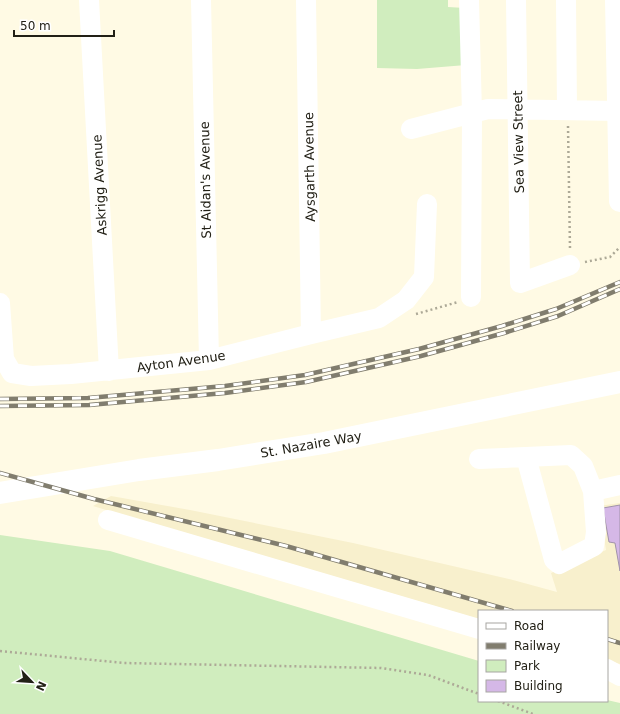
<svg xmlns="http://www.w3.org/2000/svg" width="620" height="714" font-family="'DejaVu Sans',sans-serif">
	<rect width="100%" height="100%" fill="#fffae4"/>
	<path fill="#f8f0cd" d="M111,496L190,510L353,543L513,580L557,592L551,573L606,550L599,506L620,503V664L607,660V611H479V624L93,506Z"/>
	<path fill="#d0edbe" d="M377,0H448V7L465,8L466,65L417,69L377,68Z
		M0,535L110,551L479,661V701H607V700L620,703V714H0Z"/>
	<path fill="#d5b8e7" stroke="#a193aa" d="M620,505V571L615,543L609,542L603,508Z"/>
	<g fill="none" stroke-linecap="round" stroke-linejoin="round">
		<path stroke="#ada997" stroke-width="2.5" stroke-dasharray="2 3" stroke-linecap="butt" d="M568,126L570,249
			M585,262L610,257L620,247
			M416,314L458,302
			M0,651L124,663L381,668L428,675L479,694
			M498,701L533,714"/>
		<path stroke="#fff" stroke-width="20" d="M89,0L109,371
			M201,0L209,360
			M306,0L311,334
			M469,0L472,113L471,297
			M516,0L520,283L570,265
			M566,0L567,110
			M411,129L488,109L618,111
			M0,303L4,359L12,373L31,376L71,374L209,360L311,334L379,318L406,300L424,277L427,204
			M526,457L554,560L559,564L594,546L596,532L593,491L620,485
			M479,459L571,455L583,466L593,491
			M108,520L479,629
			M607,669L620,676"/>
		<path stroke="#fff" stroke-width="22" d="M616,0L620,201"/>
		<path stroke="#fff" stroke-width="22" d="M0,493L139,470L218,460L324,443L620,382"/>
		<g stroke="#817d6e" stroke-width="4.5">
			<path id="rail" d="M0,399L88,398L225,386L305,375L419,349L502,326L556,309L620,282
				M0,406L89,405L225,393L306,382L421,356L504,333L558,316L620,289
				M0,473L94,499L286,546L512,611
				M607,639L620,643"/>
		</g>
		<use href="#rail" stroke="#fff" stroke-width="3" stroke-dasharray="9" stroke-linecap="butt"/>
	</g>
	<g text-anchor="middle" stroke-width="3" stroke-linejoin="round" paint-order="stroke">
		<g font-size="13" fill="#222016" stroke="#fff">
			<text transform="translate(518 142) rotate(-91)" y="5">Sea View Street</text>
			<text transform="translate(309 167) rotate(-91)" y="5">Aysgarth Avenue</text>
			<text transform="translate(205 180) rotate(-91)" y="5">St Aidan's Avenue</text>
			<text transform="translate(99 185) rotate(-93)" y="5">Askrigg Avenue</text>
			<text transform="translate(181 361) rotate(-8)" y="5">Ayton Avenue</text>
			<text transform="translate(311 444) rotate(-10)" y="5">St. Nazaire Way</text>
		</g>
	</g>
	<rect x="478" y="610" width="130" height="92" fill="#ffffff" stroke="#a7a6a2"/>
	<rect x="486" y="623" width="20" height="6" fill="#ffffff" stroke="#a7a6a2"/>
	<text x="514" y="630" font-size="12" fill="#222016">Road</text>
	<rect x="486" y="643" width="20" height="6" fill="#817d6e" stroke="#a7a6a2"/>
	<text x="514" y="650" font-size="12" fill="#222016">Railway</text>
	<rect x="486" y="660" width="20" height="12" fill="#d0edbe" stroke="#a7a6a2"/>
	<text x="514" y="670" font-size="12" fill="#222016">Park</text>
	<rect x="486" y="680" width="20" height="12" fill="#d5b8e7" stroke="#a7a6a2"/>
	<text x="514" y="690" font-size="12" fill="#222016">Building</text>
	<g transform="translate(32 682) rotate(115)" stroke="#ffffff" stroke-width="3" paint-order="stroke">
	<path d="M0-3L7 15L0 10L-7 15Z" fill="#222016"/>
	<text y="-6" font-size="11" font-weight="bold" text-anchor="middle" fill="#222016">N</text>
	</g>
	<path d="M14 30v6h100v-6" fill="none" stroke="#222016" stroke-width="2"/>
	<text x="20" y="30" font-size="12" fill="#222016" stroke="#ffffff" stroke-width="3" paint-order="stroke">50 m</text>
</svg>
